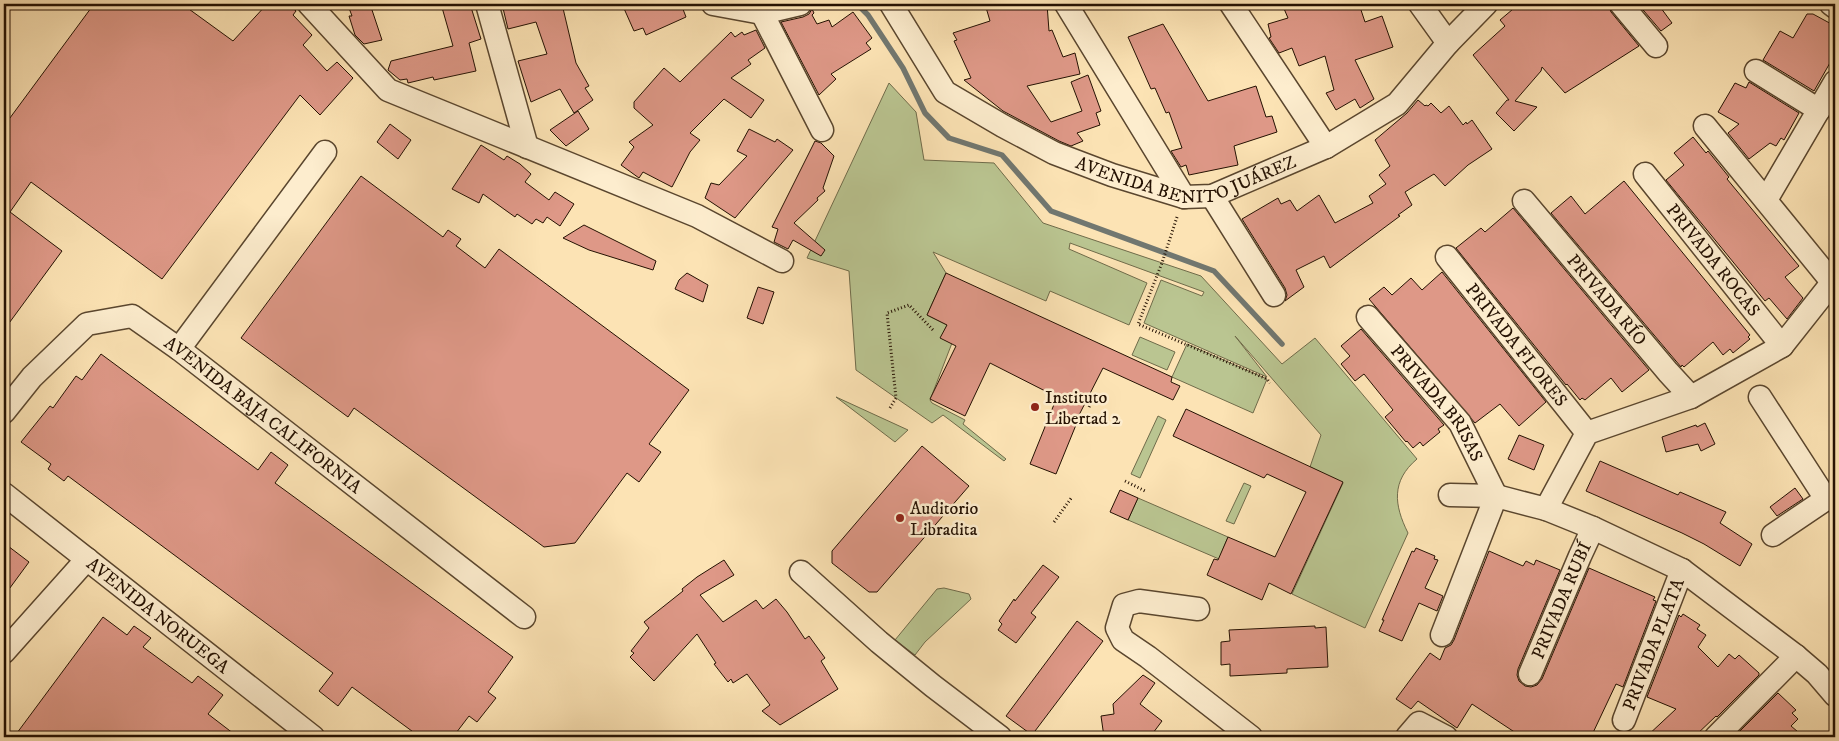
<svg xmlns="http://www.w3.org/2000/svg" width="1839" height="741" font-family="'IM FELL DW Pica',serif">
	<rect width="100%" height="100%" fill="#fce3b4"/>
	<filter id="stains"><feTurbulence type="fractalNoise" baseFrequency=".004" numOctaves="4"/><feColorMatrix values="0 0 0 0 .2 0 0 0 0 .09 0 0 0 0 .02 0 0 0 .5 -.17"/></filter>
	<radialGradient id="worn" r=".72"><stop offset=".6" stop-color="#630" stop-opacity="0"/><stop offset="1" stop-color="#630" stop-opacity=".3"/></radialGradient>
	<path fill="#bac591" stroke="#6f6b4a" d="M889,83L916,112L924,160L994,163L1043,223L1201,276L1282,364L1315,338L1417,459C1391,481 1394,505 1408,533L1365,628L1292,594L1343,483L1310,467L1321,435L1235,336L1267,377L1144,323L1161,280L1202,296L1204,292L1070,243L1069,249L1147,283L1129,325L1050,291L1046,301L933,252L946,273L927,315L947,325L941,338L952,343L930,400L932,403L965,420L963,424L1006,459L1004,461L943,415L932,423L856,370L849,271L807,258Z
		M1140,337L1175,352L1167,370L1132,355Z
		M1187,344L1267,379L1253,413L1172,377Z
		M836,397L908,430L895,442Z
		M1158,416L1166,420L1140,478L1131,474Z
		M1244,483L1251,486L1234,524L1226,521Z
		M1138,498L1228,537L1219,559L1128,520Z
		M944,588L969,594L971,599L925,642L915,655L895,640L937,589Z"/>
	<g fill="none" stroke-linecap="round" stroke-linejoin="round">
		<path stroke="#717770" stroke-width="5.5" d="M857,4L868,15L903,68L925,113L949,138L1002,155L1051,211L1214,271L1282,344"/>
	</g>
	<path fill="#de9887" stroke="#241102" d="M94,4H182L233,41L267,4H288L296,11L293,15L312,35L303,45L327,71L337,62L353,78L320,115L300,95L162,279L31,182L10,212L62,251L4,330V126Z
		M370,4L382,40L364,44L355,35L349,16H352L349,8Z
		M441,4H470L481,39L469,43L476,71L434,80L433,77L408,83L407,79L400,80L388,70L391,61L453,46Z
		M502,4H562L576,63L589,86L585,88L593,100L574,113L560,89L531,102L518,61L547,54L536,22L508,29Z
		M622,4H681L686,17L646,35L643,28L634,31Z
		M985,4H1047L1049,31L1052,30L1063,57L1075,53L1080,74L1027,86L1051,122L1082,111L1071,82L1088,75L1101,111L1096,113L1100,125L1077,133L1083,141L1071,146L1059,141L1003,111L964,80L971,78L954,41L957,40L953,33L990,21Z
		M1282,4H1359L1365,22L1382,16L1393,47L1355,60L1374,99L1360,108L1355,99L1336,110L1326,93L1334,90L1325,56L1299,66L1292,48L1279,53L1269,38L1271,37L1268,24L1288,18Z
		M1519,4H1608L1611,12L1639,46L1565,93L1542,67L1541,71L1515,101L1537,107L1514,131L1496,113L1507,100H1509L1473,55L1505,26L1500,20Z
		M1638,4H1658L1672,23L1661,31Z
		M812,9L814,13L812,15L817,24L829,20L832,27L853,12L872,38L866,43L871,49L831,74L836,79L819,95L781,22L803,17L809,14Z
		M1807,14H1813L1835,26V54L1814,91L1763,60L1780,31L1793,38Z
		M1163,24L1208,101L1256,86L1266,117L1272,116L1277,132L1234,146L1238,165L1189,175L1186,165L1181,167L1171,151L1182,148L1169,112L1166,113L1155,88L1151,89L1128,37Z
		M756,30L765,48L748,60L751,64L731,78L764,100L751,118L724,99L690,133L700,140L690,152L672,187L643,172L639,178L621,165L634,147L629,142L653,125L634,108V102L664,68L680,82L731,32L735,37L742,32L744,35Z
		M1749,82L1799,113L1784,140L1781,138L1776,146L1770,143L1749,159L1728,133L1739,124L1718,112L1735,83L1746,88Z
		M1418,100L1425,106L1426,105L1428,106L1431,103L1441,113L1449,106L1463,125L1466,122L1467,124L1472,120L1492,149L1468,165L1445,186L1434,174L1405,192L1412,205L1398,215L1400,216L1330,268L1324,256L1296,270L1304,287L1285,301L1287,295L1285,288L1242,219L1278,198L1281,204L1290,200L1297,211L1319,195L1335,223L1373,203L1369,196L1386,184L1379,175L1390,166L1375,140L1407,113Z
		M578,111L589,129L566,146L550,130Z
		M390,124L411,140L398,159L377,142Z
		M749,129L775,142L777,139L793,150L735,218L705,198L711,183L719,185L747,156L737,151Z
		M1693,137L1706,153L1708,151L1729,177L1727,179L1799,266L1785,277L1803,298L1787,319L1769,298L1765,301L1666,180L1684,165L1674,153Z
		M815,141L821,143L834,156L823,188L825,191L817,198L818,200L794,223L825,250L821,256L793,240L788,249L774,242L778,229L772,227Z
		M481,145L504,160L507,156L520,164L531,174L525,182L549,200L555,192L574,204L560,226L547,217L543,223L536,219L532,224L517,214L515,217L483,194L479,203L452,189Z
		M361,176L443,237L448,230L461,239L456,246L485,268L499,249L689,390L649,444L661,452L639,482L627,473L575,543L544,547L354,408L348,417L241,338Z
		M1624,181L1750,335L1748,337L1750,339L1733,353L1730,349L1723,355L1713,342L1684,367L1682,365L1681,367L1551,213L1571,196L1585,214Z
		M1513,208L1649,370L1622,392L1611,378L1585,400L1582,398L1580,400L1567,384L1566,385L1456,248L1481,228L1485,232Z
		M584,225L656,261L653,270L589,250L563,238Z
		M1442,272L1546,402L1519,426L1500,404L1475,423L1369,299L1384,287L1392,295L1411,278L1422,290Z
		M687,273L708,285L703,302L675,289L679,280Z
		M946,273L1172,377L1171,382L1180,386L1173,400L1103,368L1077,419L1078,420L1056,474L1030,464L1057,397L990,363L965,416L930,399L956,346L940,338L947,325L927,315Z
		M758,287L774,292L763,324L747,318Z
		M1361,329L1444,425L1438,429L1440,432L1423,446L1420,442L1413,448L1407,441L1406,442L1385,417L1393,410L1364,374L1355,381L1341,364L1350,356L1341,346Z
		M101,354L258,470L271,452L288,465L275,483L513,657L488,692L496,698L477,722L469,716L453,737H420L352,687L338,706L319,691L333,673L68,476L64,481L48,469L51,464L21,442L50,406L53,408L76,376L82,380Z
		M1186,409L1343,482L1291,594L1269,583L1262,600L1207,575L1214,559L1218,560L1228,537L1275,557L1306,492L1267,474L1264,478L1173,436Z
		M1705,423L1715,444L1701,451L1698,444L1666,452L1662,437L1696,425L1697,427Z
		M1519,435L1544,445L1534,470L1508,459Z
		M922,446L969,486L877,592H869L832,563V551Z
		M1600,461L1678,495L1680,492L1726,512L1720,523L1752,544L1740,566L1704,544L1682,533L1586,491Z
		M1795,488L1803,499L1777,516L1770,507Z
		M1120,490L1138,498L1128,520L1110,512Z
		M4,543L29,562L4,596Z
		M1416,548L1435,556L1434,559L1438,560L1425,588L1443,596L1437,611L1419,603L1402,641L1379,631L1384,620H1382L1412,551L1414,552Z
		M1489,551L1523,566L1526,561L1534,565L1536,560L1560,570L1518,669L1517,675L1519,681L1525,686L1531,687L1537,685L1542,679L1589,568L1655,597L1653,600L1656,601L1623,687L1616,684L1591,737H1522L1472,704L1457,728L1418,701L1411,709L1396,699L1430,653L1440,660L1445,648L1451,645L1454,640Z
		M724,560L734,575L700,595L723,622L756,600L763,609L776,599L787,612L805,639L809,636L825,658L821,661L838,689L780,725L762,711L770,705L747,674L733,683L731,679L728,682L714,664L716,663L697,634L654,681L630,657L634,653L631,651L649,628L644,622L683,591L682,589L697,577Z
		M1043,565L1059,577L1031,613L1036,617L1016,643L998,630L1002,624L999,621L1014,599L1015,601Z
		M1683,614L1700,625L1697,629L1706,635L1698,647L1718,667L1729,654L1735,659L1739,655L1759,673V675L1717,717L1716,716L1694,737H1646L1676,709L1647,697L1679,615L1681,617Z
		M103,617L127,635L134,626L151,638L143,647L192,683L198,676L223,695L208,714L238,737H14Z
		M1077,621L1103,641L1032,735L1006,716Z
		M1315,626V628L1326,627L1328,667L1287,669V673L1230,676V664L1221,665V642L1230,641L1229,630Z
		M1143,675L1155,683L1140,704L1162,721L1150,737H1104L1101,716L1114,714L1113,704Z
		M1778,693L1796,710L1792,713L1798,719L1791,726L1804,737H1737L1735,736Z"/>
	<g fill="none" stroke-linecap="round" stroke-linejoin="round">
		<g stroke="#5a462e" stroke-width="25">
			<g id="minor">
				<path d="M309,4L388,90L697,216L782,261"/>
				<path d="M487,4L527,147"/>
				<path d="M713,4L762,13L800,4"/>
				<path id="s1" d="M891,4L945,92L1003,126L1054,153L1112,175L1184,197L1212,196L1326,147L1397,104L1448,43L1486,4"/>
				<path d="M1066,4L1184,197"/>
				<path d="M1231,4L1326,147"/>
				<path d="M1420,4L1448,43"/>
				<path d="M1621,4L1656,46"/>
				<path d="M1831,4L1835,7"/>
				<path d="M762,13L822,130"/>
				<path d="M1756,71L1819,110"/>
				<path d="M1705,126L1833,283"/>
				<path id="s2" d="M1645,174L1782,346"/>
				<path d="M1212,196L1274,295"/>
				<path d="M1766,200L1835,82"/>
				<path id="s3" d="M1524,201L1668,372L1691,397"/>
				<path id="s4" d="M1447,257L1587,433"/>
				<path id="s5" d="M1368,317L1460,423L1496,496L1442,635"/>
				<path d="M179,349L325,152"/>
				<path d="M1760,397L1826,499"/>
				<path id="s6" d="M4,412L32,377L87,324L132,316L179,349L524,617"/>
				<path id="s7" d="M4,494L313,737"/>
				<path d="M1450,495L1496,496L1546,509L1593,528L1682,570L1796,656L1817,674L1835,695"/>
				<path d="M1546,509L1587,433L1691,397L1782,346L1835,279"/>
				<path d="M1773,535L1835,493"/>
				<path d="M801,572L879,642L933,686L1000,737"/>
				<path d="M1198,609L1139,601L1124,605L1117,628L1123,640L1148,657L1251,737"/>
				<path d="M4,652L87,559"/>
				<path id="s8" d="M1530,674L1580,556L1593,528"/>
				<path id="s9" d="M1624,720L1682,570"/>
				<path d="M1407,737L1419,723L1446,737"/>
				<path d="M1716,737L1796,656"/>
			</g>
		</g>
		<path stroke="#241102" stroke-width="3" stroke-dasharray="1 2.5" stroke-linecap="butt" d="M1177,217L1162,263L1138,324L1267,379L1270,383
			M1089,407L1092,401
			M890,408L896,398L887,313L909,305L933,330
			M1125,481L1145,491
			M1054,522L1072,497"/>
		<use href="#minor" stroke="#fdedce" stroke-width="22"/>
	</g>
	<g fill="#8f2418" stroke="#fdedce" stroke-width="2">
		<circle cx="1035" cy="407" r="5"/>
		<circle cx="900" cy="518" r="5"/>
	</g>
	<g text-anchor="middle" stroke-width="5" stroke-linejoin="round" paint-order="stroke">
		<g font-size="18" fill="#241102" stroke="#fdedce">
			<text dy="6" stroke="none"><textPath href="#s1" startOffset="368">AVENIDA BENITO JUÁREZ</textPath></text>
			<text dy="6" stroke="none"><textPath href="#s2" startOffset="110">PRIVADA ROCAS</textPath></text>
			<text dy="6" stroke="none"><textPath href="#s3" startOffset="129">PRIVADA RÍO</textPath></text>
			<text dy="6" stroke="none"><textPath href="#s4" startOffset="112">PRIVADA FLORES</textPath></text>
			<text dy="6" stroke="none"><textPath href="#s5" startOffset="111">PRIVADA BRISAS</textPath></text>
			<text dy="6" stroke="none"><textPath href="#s6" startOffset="331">AVENIDA BAJA CALIFORNIA</textPath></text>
			<text dy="6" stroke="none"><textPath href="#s8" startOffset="80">PRIVADA RUBÍ</textPath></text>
			<text dy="6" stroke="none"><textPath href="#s7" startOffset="196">AVENIDA NORUEGA</textPath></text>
			<text dy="6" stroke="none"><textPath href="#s9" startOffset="81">PRIVADA PLATA</textPath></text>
		</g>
		<g font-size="18" fill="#241102" stroke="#fdedce" text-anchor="start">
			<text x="1045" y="403">Instituto<tspan x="1045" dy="21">Libertad 2</tspan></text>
			<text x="910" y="514">Auditorio<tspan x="910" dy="21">Libradita</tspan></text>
		</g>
	</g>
	<rect width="1839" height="741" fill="none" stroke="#fce3b4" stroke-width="20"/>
	<rect x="5" y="5" width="1829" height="731" fill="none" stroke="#241102" stroke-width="2.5"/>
	<rect x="10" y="10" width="1819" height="721" fill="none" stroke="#241102"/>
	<rect width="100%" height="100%" filter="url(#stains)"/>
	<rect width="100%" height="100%" fill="url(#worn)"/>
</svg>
